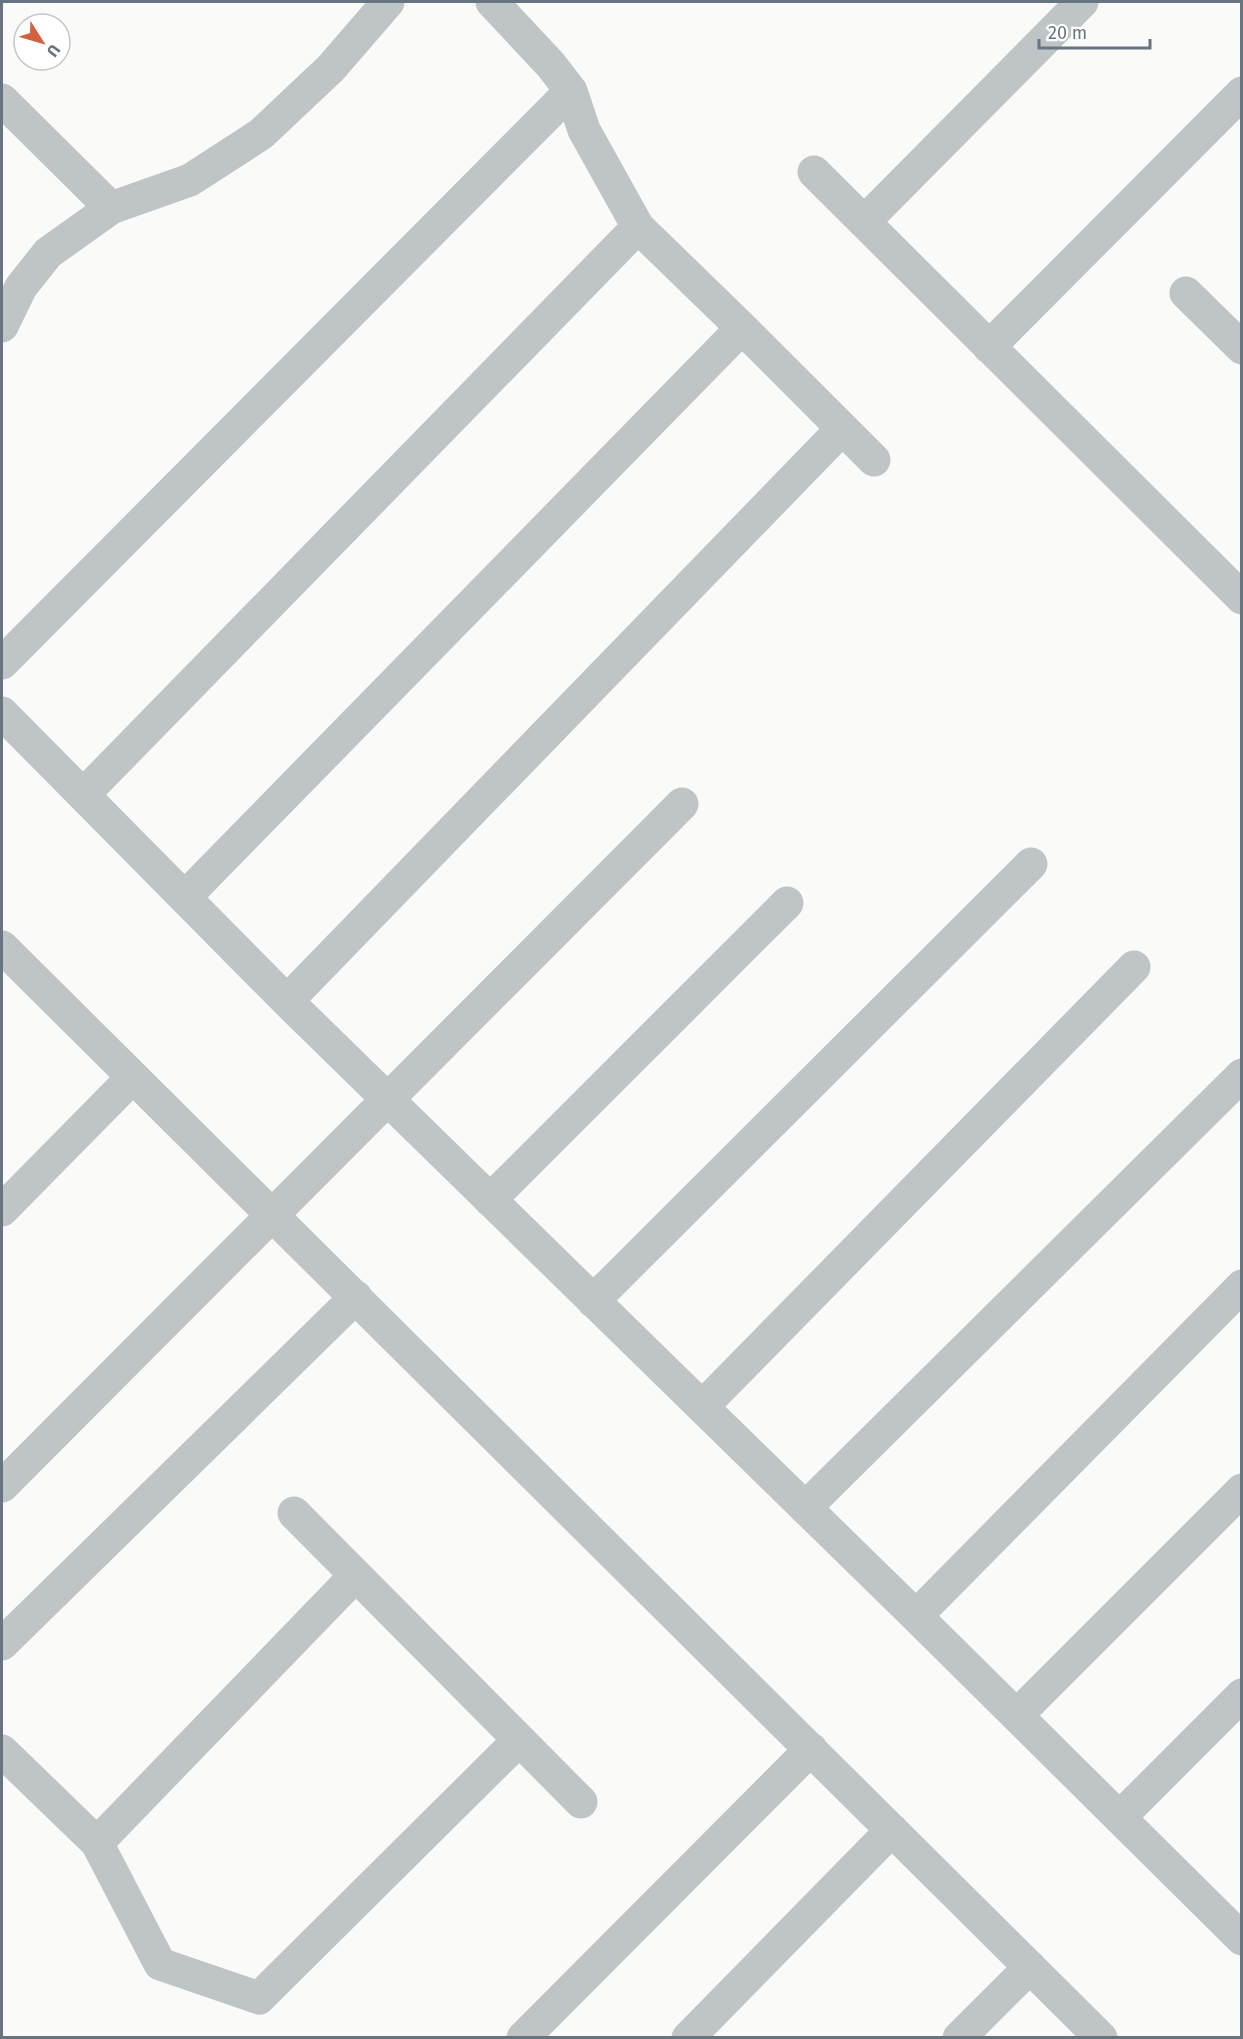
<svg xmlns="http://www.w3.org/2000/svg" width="1243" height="2039" font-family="'Fira Sans',sans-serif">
	<rect width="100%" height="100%" fill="#fafaf8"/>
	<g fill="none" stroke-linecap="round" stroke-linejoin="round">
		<path stroke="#bfc4c7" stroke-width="33" d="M492,2L551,65L571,91L584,130L638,227L742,328L874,460
			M2,100L111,208
			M814,172L1242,598
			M864,222L1082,2
			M1186,293L1242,348
			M2,326L21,287L48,253L111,208L190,180L261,134L331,68L388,2
			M989,347L1242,93
			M2,663L571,91
			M2,713L287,1001L916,1616L1242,1939
			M83,795L638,227
			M185,897L742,328
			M2,947L1101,2038
			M287,1001L842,429
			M490,1200L787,903
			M2,1210L133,1077
			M593,1301L1031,864
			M702,1407L1134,967
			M2,1486L682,804
			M805,1508L1242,1075
			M294,1513L581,1802
			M916,1616L1242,1286
			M2,1644L356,1297
			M1017,1715L1242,1490
			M2,1751L97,1843L160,1964L259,1998L519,1740
			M1120,1817L1242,1695
			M97,1843L355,1576
			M523,2038L811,1749
			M688,2038L892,1830
			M959,2038L1030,1967"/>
	</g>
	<rect width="1243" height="2039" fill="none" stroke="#677580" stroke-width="6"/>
	<g transform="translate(42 42) rotate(127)"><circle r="28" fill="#ffffff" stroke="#c2c8cc" stroke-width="1.5"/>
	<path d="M0-4.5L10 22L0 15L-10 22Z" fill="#d3613e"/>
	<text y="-9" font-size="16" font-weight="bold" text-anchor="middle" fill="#677580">U</text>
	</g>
	<path d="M1039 39v9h111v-9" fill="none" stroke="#677580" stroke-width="3"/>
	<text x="1048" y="39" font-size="18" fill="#677580" stroke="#ffffff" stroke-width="4.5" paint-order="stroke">20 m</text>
</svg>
